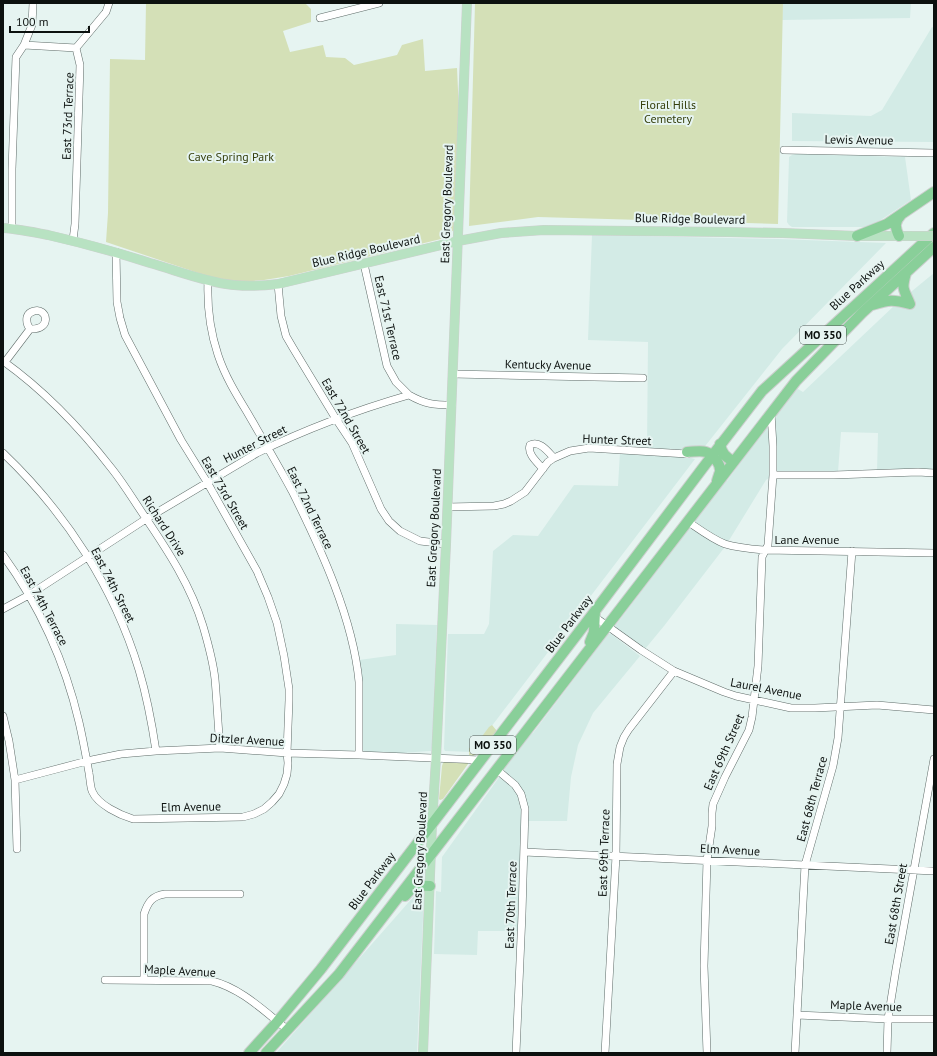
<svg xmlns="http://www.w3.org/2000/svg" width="937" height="1056" font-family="'PT Sans',sans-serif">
	<rect width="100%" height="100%" fill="#e6f4f1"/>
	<path fill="#d3ebe6" d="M783,3H911L910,18L782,20Z
		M932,27L934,28V142L792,141V113L871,116L882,110Z
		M796,154L905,157L911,200L870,227H792L789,225L787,222L789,159V157L792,155Z
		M592,235L778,239L886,243L782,349L702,450H697L647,448L648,342L588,340Z
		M934,273V472L877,471L878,433L841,432L838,472H777L776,470L775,467L776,418L777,415L788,401L789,397L798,389L803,392L895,305Z
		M765,428H768L771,431L769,478L766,480L728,542L710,533L702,528L695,521L694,519L723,480L727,481Z
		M620,452L687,457L695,459L472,752L445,751L444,749L448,634H484L489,624L493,551L513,535L538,536L574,485L618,486Z
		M690,529H694L712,542L724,548L664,626L645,649L616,628L615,626L688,530Z
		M396,624L437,625L432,748L431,751H429L402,753L366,752L362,750L359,660L396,655Z
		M608,634H611L640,656L593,713L578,745L571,777L567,821H528L519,787L505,771L504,769V766L528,735L533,733Z
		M500,776L509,783L518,794L523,816L519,931H478L477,955L434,954L436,891L441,892L442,857Z
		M415,895H424L417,1053H276Z"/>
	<path fill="#d4e0b7" d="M146,3H305L311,9V22L283,31L290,52L323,45L326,57L345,58L354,65L397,55L402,45L423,39L425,71L457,68L459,112L456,229L449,233L445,238L289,276L264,280L239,282L210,277L106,242L108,213L110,59L145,60Z
		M475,3H783L778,224L538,217L469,226Z
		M492,725L497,731C490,740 484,751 473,756L469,755V748L474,747L489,727Z
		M446,760L468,762V764L443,799L440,800L439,799L442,766L443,763Z"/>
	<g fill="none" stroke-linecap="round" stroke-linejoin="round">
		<g stroke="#5f6c69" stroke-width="8">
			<path id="minor" d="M320,18L379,3
				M24,45L76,48
				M784,150L934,153
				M12,228V169L16,57L24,45L32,25L33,3
				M73,240L75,224L80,65L76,48L106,12L109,3
				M364,264L387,366L396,382L409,395
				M208,281C207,306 210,331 218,355C225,376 236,394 247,412C262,438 278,465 292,491C321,549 353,618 359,682C359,690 359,698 359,706C359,723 359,739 359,755
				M278,284L281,316L286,336L293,348L336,419L352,443L381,509L389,521L400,531L420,541L446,544
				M3,361C45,391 81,429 112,469C124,484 134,501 145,517C168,551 191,586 203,626C208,643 213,661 215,679C217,702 218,725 220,748
				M5,362L30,329C53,330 47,307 34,311C30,312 28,314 27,317C26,322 27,325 30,329
				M453,374L643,378
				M3,453C66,513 114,587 139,670C147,697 152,724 156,751
				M543,469C537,462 527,454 530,445C540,440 548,452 554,458
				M773,475H834L918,472L934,473
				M447,507L494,506L504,504L511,501L525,492L548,462L554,458L570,451L589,448L687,454
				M687,521C699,529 712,539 725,544C738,548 752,549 765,550L934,553
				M3,555C39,605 65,662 79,722C83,739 86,756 89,773C90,778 90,785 92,791C98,805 120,815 133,819L243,817L254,814L264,809L272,802L279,794L284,784L287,774L288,763L287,753L289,700V689L284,656L277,623L268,597L257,571L207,482L181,440L125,335L120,318L117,302L116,252
				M3,609L29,595L146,519L257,453C306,429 357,410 409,395C425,404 433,405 452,405
				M592,615L641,650L674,671L724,692L736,696L791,708H815L877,705L934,710
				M3,716L9,741L15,780L17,849
				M496,769L515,785L521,794L525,809L522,914L516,1053
				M15,780L87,761L121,754L156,751L220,748L287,753L359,755L481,760
				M524,852L934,871
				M105,980L212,981C241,988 265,1012 288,1030
				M144,980V914C148,902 152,896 165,894H240
				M797,1015L888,1019H934
				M605,1053L616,856L617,764L620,747L624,737L629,729L674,671
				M707,1053L704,966L707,860L712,826V813L713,804L725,777L749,730L752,717L758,666L762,557L768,545L773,475V446L771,413
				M795,1053L805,865L833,766L838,738L852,551
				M887,1053L888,1019L896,969L934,759"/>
		</g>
		<g stroke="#cecfcf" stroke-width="10">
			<path id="major" d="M3,228C18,229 33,232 48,235C83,243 116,252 150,263C175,270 200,280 226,284C243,287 260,286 278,284L458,241L501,233L544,230L727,232L783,233L857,236H912
				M423,1053L432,824L436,759L446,544L467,3"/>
		</g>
		<g stroke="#cecfcf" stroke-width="12">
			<path id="highway" d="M857,236L887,224L934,192
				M899,236C895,228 894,222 901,215
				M872,305C889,300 892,299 910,304C904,289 901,290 906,273
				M720,444C722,453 725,457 733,461
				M687,452C693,452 700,450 706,452C713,454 721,464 720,472C719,474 718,478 717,481
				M590,642L594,632L595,611
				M405,896C413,886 417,885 430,886
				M249,1053L277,1022L321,969L595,611L705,465L762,391L934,233
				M266,1053L339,974L796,381L862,313L934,247"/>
		</g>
		<use href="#minor" stroke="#fff" stroke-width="7"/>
		<use href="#major" stroke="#b8e2c2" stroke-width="9"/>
		<use href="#highway" stroke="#89cf99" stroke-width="10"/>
		<g stroke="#cecfcf" stroke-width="10" stroke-linecap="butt">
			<path id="major-bridge" d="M912,236H934"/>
		</g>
		<use href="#major-bridge" stroke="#b8e2c2" stroke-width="9"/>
	</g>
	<g text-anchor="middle" stroke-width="4" stroke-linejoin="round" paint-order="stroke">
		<g fill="#e6f4f1" stroke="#4d5553" stroke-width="1">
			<rect x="800" y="326" width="46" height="18" rx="3"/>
			<rect x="470" y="736" width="46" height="18" rx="3"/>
		</g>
		<g font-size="11" font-weight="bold" fill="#0c110f">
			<text x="823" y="339">MO 350</text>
			<text x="493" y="749">MO 350</text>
		</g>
		<g font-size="12" fill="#353f0c" stroke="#e6f4f1">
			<text x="668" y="109">Floral Hills<tspan x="668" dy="14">Cemetery</tspan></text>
			<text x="231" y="161">Cave Spring Park</text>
		</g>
		<g font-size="12" fill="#0c110f" stroke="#e6f4f1">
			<text transform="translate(68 116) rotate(-88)" y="4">East 73rd Terrace</text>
			<text transform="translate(859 140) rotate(1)" y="4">Lewis Avenue</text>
			<text transform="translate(447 204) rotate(-88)" y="4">East Gregory Boulevard</text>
			<text transform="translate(690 219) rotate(1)" y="4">Blue Ridge Boulevard</text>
			<text transform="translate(366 251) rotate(-13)" y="4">Blue Ridge Boulevard</text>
			<text transform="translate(857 285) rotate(-42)" y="4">Blue Parkway</text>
			<text transform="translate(388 318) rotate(77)" y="4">East 71st Terrace</text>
			<text transform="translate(548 365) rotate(1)" y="4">Kentucky Avenue</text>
			<text transform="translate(346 416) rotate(60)" y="4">East 72nd Street</text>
			<text transform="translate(617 440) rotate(2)" y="4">Hunter Street</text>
			<text transform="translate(255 444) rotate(-27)" y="4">Hunter Street</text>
			<text transform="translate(225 493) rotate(60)" y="4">East 73rd Street</text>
			<text transform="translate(310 508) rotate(64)" y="4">East 72nd Terrace</text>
			<text transform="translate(164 526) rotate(57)" y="4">Richard Drive</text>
			<text transform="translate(434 528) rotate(-87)" y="4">East Gregory Boulevard</text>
			<text x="807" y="544">Lane Avenue</text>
			<text transform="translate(113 585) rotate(63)" y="4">East 74th Street</text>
			<text transform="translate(44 606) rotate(62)" y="4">East 74th Terrace</text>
			<text transform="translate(569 624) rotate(-53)" y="4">Blue Parkway</text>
			<text transform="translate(766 689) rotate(11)" y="4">Laurel Avenue</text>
			<text transform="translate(247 740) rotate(3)" y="4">Ditzler Avenue</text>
			<text transform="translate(724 752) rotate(-66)" y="4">East 69th Street</text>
			<text transform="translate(812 799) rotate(-75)" y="4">East 68th Terrace</text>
			<text transform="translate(191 807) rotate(-1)" y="4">Elm Avenue</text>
			<text transform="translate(730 850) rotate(3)" y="4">Elm Avenue</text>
			<text transform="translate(420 851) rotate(-87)" y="4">East Gregory Boulevard</text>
			<text transform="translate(604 853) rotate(-88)" y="4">East 69th Terrace</text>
			<text transform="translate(372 881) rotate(-53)" y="4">Blue Parkway</text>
			<text transform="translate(896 904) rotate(-80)" y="4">East 68th Street</text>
			<text transform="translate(511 905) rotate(-88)" y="4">East 70th Terrace</text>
			<text transform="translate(180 971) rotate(3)" y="4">Maple Avenue</text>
			<text transform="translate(866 1006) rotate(2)" y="4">Maple Avenue</text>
		</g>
	</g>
	<rect width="937" height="1056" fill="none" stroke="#0c110f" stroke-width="8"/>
	<path d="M10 26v6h79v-6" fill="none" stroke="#0c110f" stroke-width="2"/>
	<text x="16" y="26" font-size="12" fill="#0c110f" stroke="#e6f4f1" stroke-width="3" paint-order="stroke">100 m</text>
</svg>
